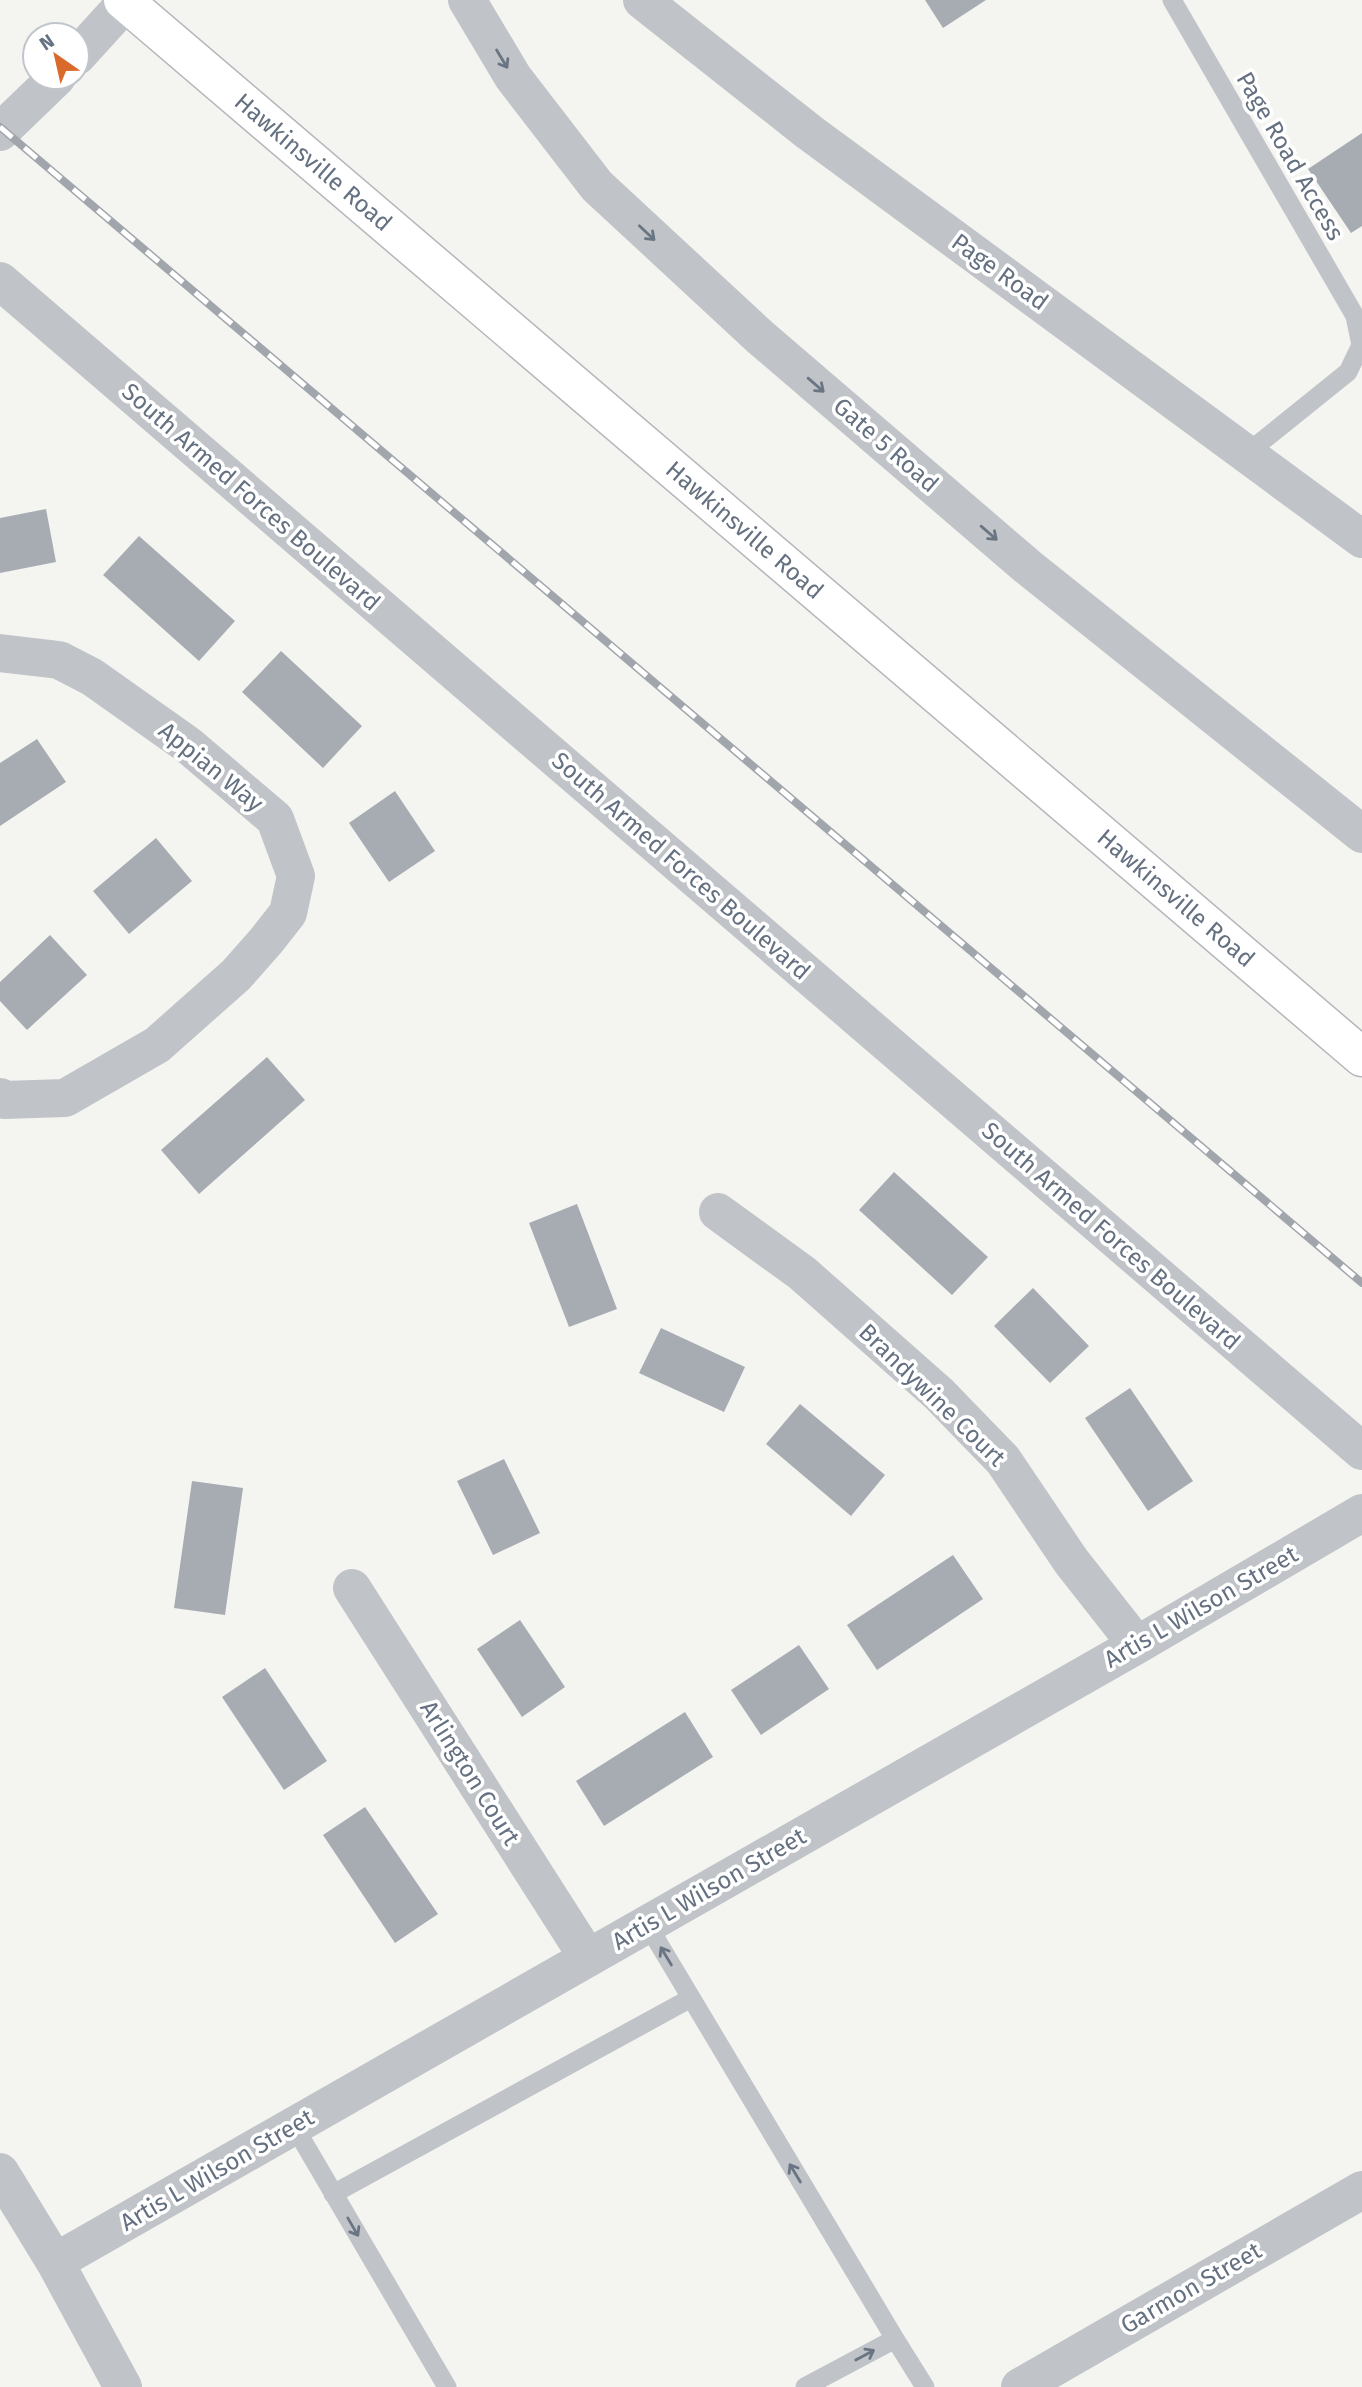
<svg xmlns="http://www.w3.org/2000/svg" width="1362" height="2387" font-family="'Fira Sans',sans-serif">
	<rect width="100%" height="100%" fill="#f4f5f1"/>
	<path fill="#a7acb3" d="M925,0H986L943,28Z
		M1362,133V226L1351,233L1308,169Z
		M46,509L56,562L0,573V518Z
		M139,536L235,621L199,661L103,575Z
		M281,651L362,726L323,768L242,692Z
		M37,739L66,782L0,826V763Z
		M395,791L435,851L389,882L349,823Z
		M156,838L192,881L129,934L93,891Z
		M50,935L87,975L27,1030L0,1001V982Z
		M267,1057L305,1100L199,1194L161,1150Z
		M894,1172L988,1257L952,1295L859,1210Z
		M577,1204L617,1309L569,1327L529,1223Z
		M1033,1288L1089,1346L1050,1383L994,1326Z
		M661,1328L745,1367L724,1412L639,1373Z
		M1130,1388L1193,1481L1148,1511L1085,1418Z
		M800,1404L885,1475L851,1516L766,1444Z
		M504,1459L540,1533L493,1555L457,1481Z
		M192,1481L243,1488L225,1615L174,1608Z
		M953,1555L983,1599L877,1670L847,1625Z
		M520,1620L565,1687L522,1717L477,1649Z
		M799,1645L829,1689L761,1735L731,1690Z
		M265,1668L327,1761L284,1790L222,1697Z
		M685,1712L713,1757L604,1826L576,1781Z
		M365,1807L438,1914L395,1943L323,1835Z"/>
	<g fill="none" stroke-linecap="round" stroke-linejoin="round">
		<g stroke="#b3b7bb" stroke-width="41">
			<g id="primary">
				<path id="s1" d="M123,0L1362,1057"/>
			</g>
		</g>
		<path stroke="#c0c3c7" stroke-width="19" d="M1172,0L1355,316L1361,345L1348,372L1246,454
			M647,1924L895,2339L805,2387
			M294,2126L447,2387
			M333,2194L691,1998
			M895,2339L925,2387"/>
		<path stroke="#c0c3c7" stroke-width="38" d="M467,0L513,77L597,186L760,337L1028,567L1362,834
			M642,0L809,132L1362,539
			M0,281L1362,1451
			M0,653L59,660L92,677L188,745L275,819L296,876L288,913L266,941L236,975L157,1045L65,1098L4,1100L0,1097
			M718,1212L802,1273L939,1394L1003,1460L1071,1561L1137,1645
			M352,1588L588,1958
			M0,2172L55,2262L123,2387
			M55,2262L1137,1645L1362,1513
			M1020,2387L1362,2190"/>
		<path stroke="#c0c3c7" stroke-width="38" d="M77,56L128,0
			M0,132L57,77"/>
		<use href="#primary" stroke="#fff" stroke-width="38"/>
		<g stroke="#a1a6ac" stroke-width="8">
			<path id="rail" d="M0,127L1362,1283"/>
		</g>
		<use href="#rail" stroke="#fff" stroke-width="5" stroke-dasharray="16" stroke-linecap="butt"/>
	</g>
	<defs><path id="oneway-shaft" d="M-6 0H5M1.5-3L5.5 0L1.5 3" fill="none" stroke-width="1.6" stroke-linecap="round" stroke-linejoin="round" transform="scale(1.75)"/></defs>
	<g stroke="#6a7584">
		<use href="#oneway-shaft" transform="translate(502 59) rotate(59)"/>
		<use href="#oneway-shaft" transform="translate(647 233) rotate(43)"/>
		<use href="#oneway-shaft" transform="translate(816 385) rotate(41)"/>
		<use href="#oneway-shaft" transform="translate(989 533) rotate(41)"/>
		<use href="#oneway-shaft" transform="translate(666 1956) rotate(-121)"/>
		<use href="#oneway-shaft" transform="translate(795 2173) rotate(-121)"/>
		<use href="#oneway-shaft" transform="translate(353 2227) rotate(60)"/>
		<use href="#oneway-shaft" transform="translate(865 2355) rotate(-28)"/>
	</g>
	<g text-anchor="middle" stroke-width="7" stroke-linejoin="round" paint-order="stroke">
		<g font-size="24" fill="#657181" stroke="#fff">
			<text transform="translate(1290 156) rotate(60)" y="8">Page Road Access</text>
			<text dy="8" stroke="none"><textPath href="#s1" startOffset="250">Hawkinsville Road</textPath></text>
			<text transform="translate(1000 272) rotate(36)" y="8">Page Road</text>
			<text transform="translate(886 445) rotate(41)" y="8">Gate 5 Road</text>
			<text transform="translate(251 497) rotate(41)" y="8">South Armed Forces Boulevard</text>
			<text dy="8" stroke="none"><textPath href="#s1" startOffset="817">Hawkinsville Road</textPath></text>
			<text transform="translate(211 767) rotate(39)" y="8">Appian Way</text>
			<text transform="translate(681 866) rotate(41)" y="8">South Armed Forces Boulevard</text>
			<text dy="8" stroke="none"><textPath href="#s1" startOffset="1384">Hawkinsville Road</textPath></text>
			<text transform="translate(1111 1236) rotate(41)" y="8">South Armed Forces Boulevard</text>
			<text transform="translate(932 1395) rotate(44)" y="8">Brandywine Court</text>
			<text transform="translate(1201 1607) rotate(-30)" y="8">Artis L Wilson Street</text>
			<text transform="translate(470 1773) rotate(58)" y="8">Arlington Court</text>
			<text transform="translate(709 1889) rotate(-30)" y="8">Artis L Wilson Street</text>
			<text transform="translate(217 2170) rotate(-30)" y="8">Artis L Wilson Street</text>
			<text transform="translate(1191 2288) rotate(-30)" y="8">Garmon Street</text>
		</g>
	</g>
	<g transform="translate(56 56) rotate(326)"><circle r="33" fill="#ffffff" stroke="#c1c6cd" stroke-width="2"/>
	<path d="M0-5L12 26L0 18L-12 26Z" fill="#da6a2c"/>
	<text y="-10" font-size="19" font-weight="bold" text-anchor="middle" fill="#657181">N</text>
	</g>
</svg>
